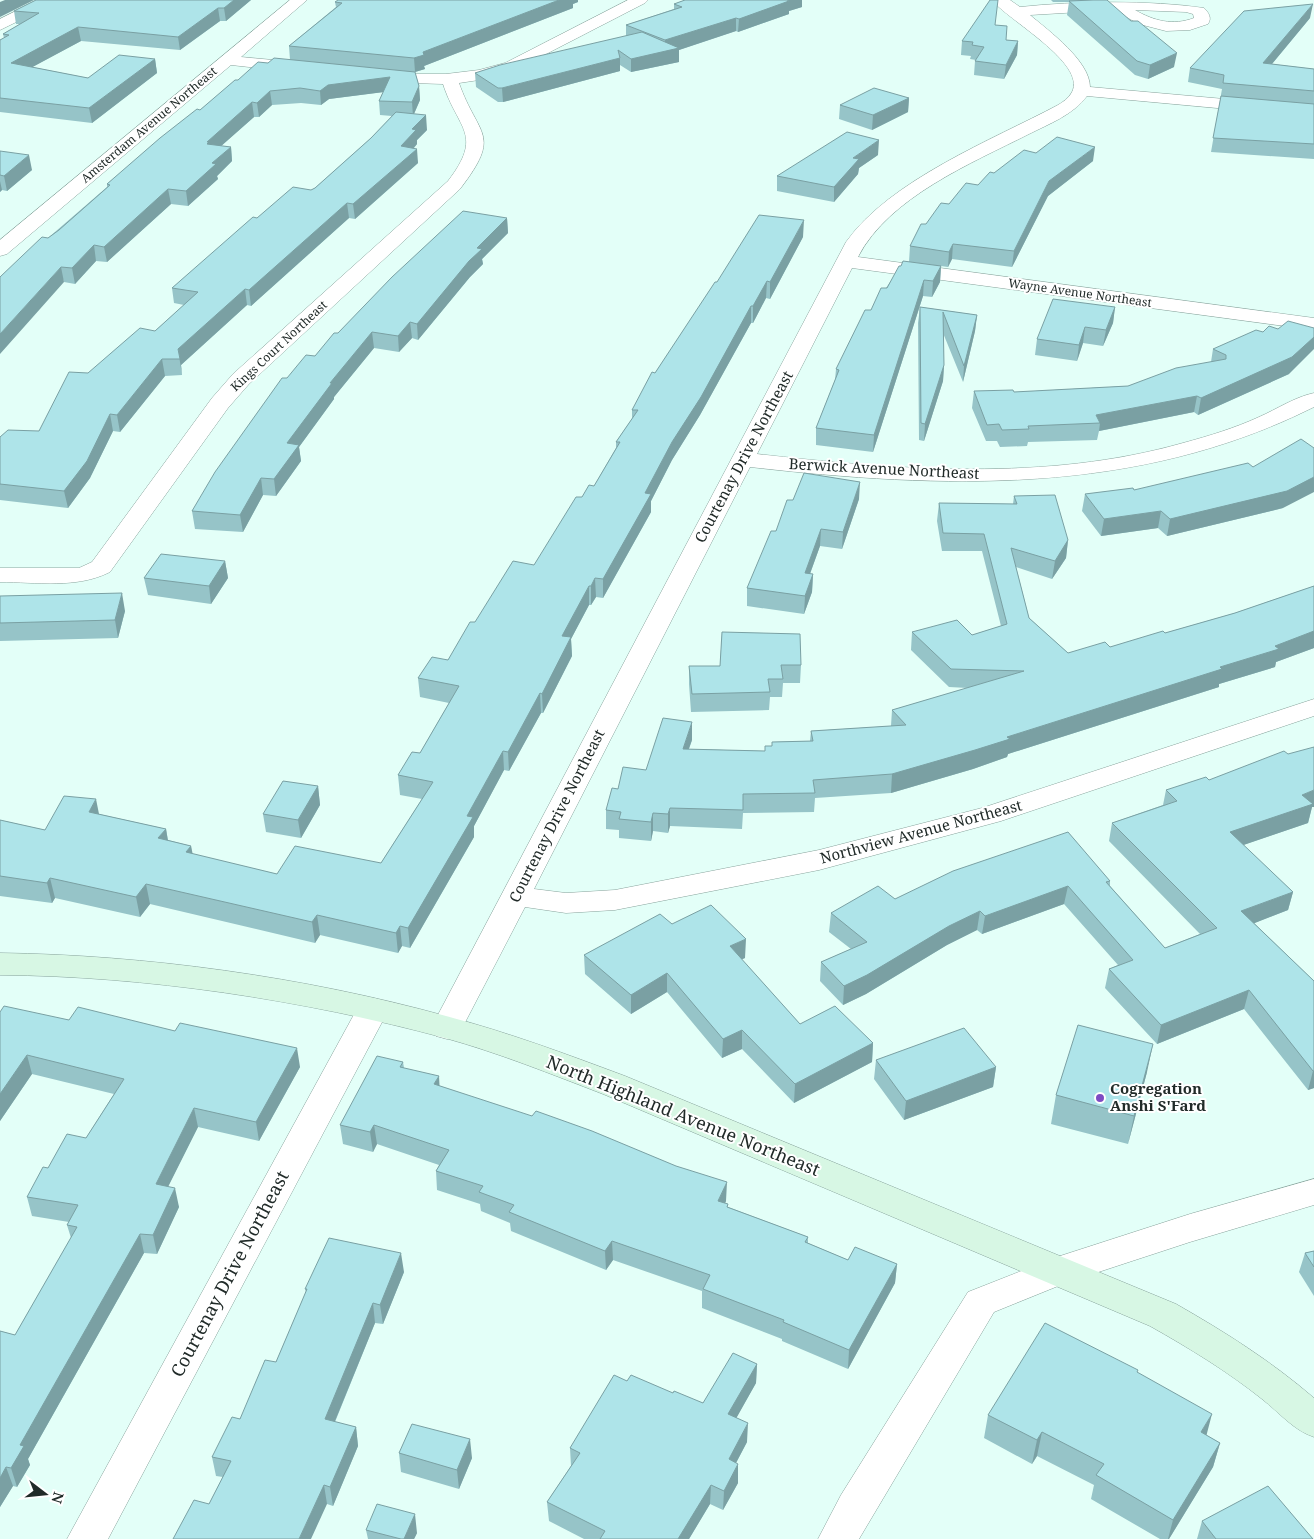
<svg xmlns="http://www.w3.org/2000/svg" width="1314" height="1539" font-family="'Noto Serif',serif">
	<rect width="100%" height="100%" fill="#e3fff8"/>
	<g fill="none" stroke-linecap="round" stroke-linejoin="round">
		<g stroke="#88a39c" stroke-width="1">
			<path id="street" d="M38,0H58L55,3L0,30V19Z
				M290,0H307L241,57L295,62L301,64L303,67L301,70L295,72L231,65L7,254L0,256V240Z
				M628,0H648L645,3L517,69L479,80L459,83C478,137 503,133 460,189L249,384L228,408L110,572C77,589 36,582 0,582V568H79L92,562L212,398L233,374L448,181C484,134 458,130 443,84L380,82L374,80L372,77L374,74H446L479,70L505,63Z
				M992,0H1010L1020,7C1076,1 1150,0 1204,8C1209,13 1212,18 1208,24L1190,30L1166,31L1139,24L1114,10L1030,15C1049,31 1090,61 1090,87L1314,107V117L1087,96C1073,115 1049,124 1029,134C972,163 889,197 858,257L1314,318V330L852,268L757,454C897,470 1046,482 1183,443C1209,436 1235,428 1259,417C1277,409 1295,397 1314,393V407C1136,496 943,489 750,467L534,889L566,893L615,890L819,850L982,808L1314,699V716L1001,821L819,870L615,910L566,913L525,907L458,1036L447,1039L436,1036L431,1028L846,242C890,180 992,140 1058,105C1063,102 1069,98 1072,92C1087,63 1006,19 992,0ZM1135,10L1186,12L1193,14L1194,18C1173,26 1154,21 1135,10Z
				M373,998L384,1001L389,1009L108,1539H67L357,1009L362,1001Z
				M1314,1179V1205L1190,1242L1068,1282L994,1312L859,1539H818L841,1495L968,1292L1057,1257L1190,1214Z"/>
		</g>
		<g stroke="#88a39c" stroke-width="1">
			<path id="secondary" d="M0,953C146,955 305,977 446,1016C507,1032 566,1054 625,1076L1176,1304C1225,1332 1271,1361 1314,1398V1437C1293,1430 1280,1413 1262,1399C1227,1371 1189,1348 1150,1326L603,1094C551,1074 499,1053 445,1038C304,1000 146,976 0,975Z"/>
		</g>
		<use href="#street" fill="#fff" fill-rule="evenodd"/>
		<use href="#secondary" fill="#d7f7e4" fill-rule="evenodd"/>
	</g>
	<path fill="#96c4c8" d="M36,0H251L226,21H220L180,50L81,41L32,67L88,78L155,59L157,73L92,123L0,112V40L4,38L3,34L20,24H16L14,11Z
		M685,0H802V7L789,11V14L738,32L736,31L679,50V62L631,72L620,65V71L503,102H498L476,87L475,73L626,36V25L674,9V4Z
		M1051,0H1107L1174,67L1148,79L1135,75L1067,15L1069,2H1053Z
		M335,2H578L573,4V8L424,66L425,69L415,72L419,86L420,100L414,114L427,130L417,140V144L414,148L418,163L355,219L349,218L251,306L247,305L181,365L182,375L165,376L120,432L113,431L90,478L68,508L0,500V437L39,431L88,373L155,331L184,305L174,303L172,288L257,218L315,188L371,138L392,116L380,115L379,101L383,92L329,99L321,105L301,103L272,105L259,117H254L221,146L231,147L232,161L217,176L218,179L188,206L171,204L107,262L96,261L75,284L64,282L48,238L107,187V184L200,110L238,80L268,63L290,60L289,46L336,7Z
		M1310,18L1272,64L1314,69V159L1211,152L1222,89L1188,82L1190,68Z
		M995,25L1006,40L1018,41L1017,55L1004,79L974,75L975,61L976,60L970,59L971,56L961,55L962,41Z
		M909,98L908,112L872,130L839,119L840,105Z
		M0,151L32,170L7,191L2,190L0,192Z
		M1036,153L1093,161L1048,196L1012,267L952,259L948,267L941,266L940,282L932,297L923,296L873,452L816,445V428L835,380L836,369L871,310L901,266L909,262L910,246L926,224L949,204L978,185L994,173Z
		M878,155L859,168L858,174L834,202L777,191V176Z
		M507,218L508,233L482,259L483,264L470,277L418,340L412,338L399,352L374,348L334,397V399L299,447L301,461L276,496L263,495L243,532L195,529L192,511L287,378L315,356L338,333Z
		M803,237L770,299L766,298L753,323H751L700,415L672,460L651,501V512L603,598L596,597L591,605H589L571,639L572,656L543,713H541L509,771L504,770L474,826V837L410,948L402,946L398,953L320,935L315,943L150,904L140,917L55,898L52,903L0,896V820L45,830L99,814L166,829L168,840L191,846L192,854L277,874L381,863L422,799L400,795L398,775L420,753L449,703L420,697L418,678L448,660L475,622L534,565L582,497L594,486L616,448V442L632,419V410L655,373L717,282Z
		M920,307L977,315L975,331L963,382L943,333L944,365L943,381L924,441L919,440L918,323Z
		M1115,307L1113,323L1103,346L1083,343L1077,361L1035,355L1037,339Z
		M1213,349L1289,374L1198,415L1194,412L1099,431L1097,440L1028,442L1027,446L1000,447L997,441H986L972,408L974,391L1014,392L1128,386L1211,362Z
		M1134,490L1283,508L1167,536L1158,528L1101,536L1082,511L1085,494Z
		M1014,496L1068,540L1066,558L1052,579L1016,567L1029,618L1068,653L1110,647L1165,633L1235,613L1314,586V648L1276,662L1275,667L1219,684V687L1008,754L1007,757L973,769L891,793L815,798L814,812L743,813L742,829L670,826L668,833L653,831L651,841L619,838V830L606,829V810L618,789L646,770L692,740L689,749L765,751V746H772V742L810,741L811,731L891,726L892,710L968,688L949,687L911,650L912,632L972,635L1001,626L982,551H942L937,521L939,503L1013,504Z
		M859,499L842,549L820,546L810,574H813L812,592L804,614L747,606V588L776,531L793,500Z
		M225,561L228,578L211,604L148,595L144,578Z
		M0,596L125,611L118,638L0,641Z
		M722,632L801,665L800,683H783L782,697H770L769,710L691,712L689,684V666H720Z
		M1209,780L1312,807L1308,823L1243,845L1293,892L1288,910L1254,923L1314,981V1088L1308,1090L1244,1009L1157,1044L1105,988L1109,969L1118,965L1064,904L982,934L977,930L947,945L866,994L843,1005L820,981L821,962L851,949L829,932L831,913L895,899L1110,881V886L1165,948L1200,934L1109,841L1112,823L1163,805L1166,790Z
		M318,786L320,805L301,838L266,832L263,814Z
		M672,924L745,958L741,959L800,1024L873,1043L872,1062L794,1103L742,1049L722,1058L667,992L631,1014L585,974L584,955Z
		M0,1012L69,1020L300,1067L259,1141L198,1127L168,1186L179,1207L157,1254L144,1253L28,1459L30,1465L17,1487L13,1486L0,1507V1331L15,1335L71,1238L67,1225L69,1222L32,1216L27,1197L48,1168L86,1138L114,1094L32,1074L0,1121Z
		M876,1060L996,1067L993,1087L904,1120L874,1079Z
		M403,1062L404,1068L440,1086L726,1201L725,1203L728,1207L808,1237V1243L848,1260L897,1264L895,1283L848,1369L782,1341V1339L702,1308V1291L613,1260L606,1270L511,1231L510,1223L481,1211L480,1204L437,1190L436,1171L439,1165L377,1144L373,1152L343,1144L340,1125Z
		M1147,1072L1128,1144L1051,1124L1056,1095Z
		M1314,1251V1296L1299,1272L1305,1253Z
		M404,1272L383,1324L375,1323L335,1422L356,1427L358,1446L333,1506L327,1504H209L223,1477L216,1476L212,1457L240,1419L276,1362L306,1292L305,1289Z
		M757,1364L756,1383L736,1418L747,1442L736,1463L738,1483L723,1510L710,1504L689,1539H584L549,1521L547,1502L571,1466L570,1448L627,1381L673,1393L703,1403Z
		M1137,1372L1206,1435L1220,1443L1213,1467L1169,1539H1160L1091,1499L1094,1485L1037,1456L1032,1464L984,1438L988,1415Z
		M399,1453L472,1458L459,1489L401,1472Z
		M1202,1521L1313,1539H1197Z
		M366,1530L417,1533L414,1539H368Z"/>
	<path fill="#7aa0a3" d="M5,0H34L0,17V2Z
		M234,0H251L226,21L224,8Z
		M559,0H578V2L573,4V8L424,66L425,69L415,72L414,58L423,52Z
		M784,0H802V7L789,11V14L738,32L739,19Z
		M1313,4L1310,18L1261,77L1263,63Z
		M218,8L220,21L180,50L178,37Z
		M736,18V31L679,50V62L631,72V59L665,51V40Z
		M78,27L81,41L14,77L11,63Z
		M1018,41L1017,55L1004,79L1006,65Z
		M1177,53L1174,67L1148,79L1150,65Z
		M620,58V71L503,102L502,88Z
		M155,59L157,73L92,123L89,108Z
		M390,77L392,91L329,99L321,105L320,91L328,85Z
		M419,86L420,100L413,116L412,102Z
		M270,91L272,105L259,117L257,103Z
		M909,98L908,112L872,130L873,115Z
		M252,102L254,117L211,155L207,142Z
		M426,115L427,130L417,140V144L402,161L401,146L412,129Z
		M879,140L878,155L859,168L858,174L834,202V187L853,158Z
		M231,147L232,161L217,176L218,179L188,206L186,191L212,163Z
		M1095,147L1093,161L1048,196L1012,267L1014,251L1049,181Z
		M417,149L418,163L355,219L353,204Z
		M29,155L32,170L7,191L4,176Z
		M0,181L2,190L0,192Z
		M168,189L171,204L107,262L104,247Z
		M347,203L349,218L251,306L249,290Z
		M507,218L508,233L482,259L483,264L470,277L418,340L417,324L477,248Z
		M804,220L803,237L770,299V282Z
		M953,244L952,259L948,267L949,252Z
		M94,245L96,261L75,284L72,268Z
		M941,266L940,282L932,297L933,281Z
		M61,267L64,282L0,354V334Z
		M924,280L923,296L873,452L874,435Z
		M767,281L766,298L753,323V306Z
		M245,289L247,305L181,365L182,375L178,349Z
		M751,306V323L700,415L672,460L651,501V512L603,598V579L645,493L672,442Z
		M1115,307L1113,323L1103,346L1106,330Z
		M977,315L975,331L963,382L964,366Z
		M410,322L412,338L399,352L398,336Z
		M1085,327L1083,343L1077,361L1079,345Z
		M372,332L374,348L334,397V399L299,447L301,461L276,496L274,479L287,443L330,383Z
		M1314,337V349L1289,374L1198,415L1201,398Z
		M162,359L165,376L120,432L117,415Z
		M944,365L943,381L924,441L925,424Z
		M1197,396L1194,412L1099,431L1100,423L1096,415Z
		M110,414L113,431L90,478L68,508L64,491Z
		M1314,477V492L1283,508L1167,536L1170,519Z
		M261,478L263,495L243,532L240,515Z
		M860,482L859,499L842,549L843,532Z
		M1161,511L1158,528L1101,536L1104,519Z
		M821,529L820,546L804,590L805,573Z
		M1068,540L1066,558L1052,579L1055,561Z
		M225,561L228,578L211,604L209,586Z
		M813,574L812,592L804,614L805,596Z
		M595,578L596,597L591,605V586Z
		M589,586V605L571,639L572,656L543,713L542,694L562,636Z
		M122,593L125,611L118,638L115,620Z
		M1314,631V648L1276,662L1275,667L1219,684V687L1008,754L1007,757L973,769L891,793L892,774L1220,667Z
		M540,693L541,713L509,771L508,752Z
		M692,722V740L682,767L683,749Z
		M503,751L504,770L474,826V837L410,948L408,928L467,816Z
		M318,786L320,805L301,838L298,820Z
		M1314,790V807H1312L1308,823L1226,851L1230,832L1302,795Z
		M96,799L100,819L89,812Z
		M670,808V826L668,833V814Z
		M653,813V831L651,841V822Z
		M166,829L169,848L158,838Z
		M191,846L195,865L186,852Z
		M50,878L55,898L52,903L47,883Z
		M146,884L150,904L140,917L136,897Z
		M1068,886L1064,904L982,934L985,916Z
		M1293,892L1288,910L1237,930L1241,911Z
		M980,911L977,930L947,945L866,994L843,1005L844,986L949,926Z
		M317,915L320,935L315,943L312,922Z
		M400,926L402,946L398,953L396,933Z
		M746,939L745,958L729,965L730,946Z
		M667,973V992L631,1014V995Z
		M1249,990L1244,1009L1157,1044L1161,1025Z
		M742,1030V1049L722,1058L723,1039Z
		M873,1043L872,1062L794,1103L795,1084Z
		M1153,1044L1147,1072L1128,1144L1134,1116Z
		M297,1048L300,1067L259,1141L256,1122Z
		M27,1055L32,1074L0,1121V1094Z
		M996,1067L993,1087L904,1120L906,1101Z
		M1313,1071H1314V1088L1308,1090Z
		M439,1076L440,1095L434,1084Z
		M194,1108L198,1127L160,1203L156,1184Z
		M374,1125L377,1144L373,1152L370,1132Z
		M727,1182L726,1201L717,1220L718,1201Z
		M175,1188L179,1207L157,1254L153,1235Z
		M140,1234L144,1253L28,1459L30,1465L17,1487L11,1468L20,1445Z
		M612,1241L613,1260L606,1270L605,1251Z
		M401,1253L404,1272L383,1324L380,1305Z
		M897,1264L895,1283L848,1369L849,1350Z
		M373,1303L375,1323L328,1438L325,1419Z
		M757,1364L756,1383L728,1433V1414Z
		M1212,1414L1206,1437L1201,1432Z
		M748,1423L747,1442L728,1478L729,1459Z
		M356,1427L358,1446L333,1506L330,1487Z
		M1042,1432L1037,1456L1032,1464L1037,1440Z
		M470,1439L472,1458L459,1489L457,1470Z
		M1220,1443L1213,1467L1169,1539H1168L1173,1520Z
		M738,1464V1483L723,1510L724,1491Z
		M6,1467L13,1486L0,1507V1478Z
		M324,1485L327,1504L311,1539H299Z
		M711,1485L710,1504L689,1539H678Z
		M415,1514L417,1533L414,1539H404Z"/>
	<path fill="#aee4e9" stroke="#7aa0a3" d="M36,0H234L224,8H218L178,37L78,27L11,63L88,78L119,55L155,59L89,108L0,98V40L9,35L3,34L39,13L14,11Z
		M338,0H559L423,52L424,55L414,58L289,46L342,3L335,2Z
		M685,0H787L789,1L739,19L736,18L665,40L626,25L682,7L674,4Z
		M990,0H998L995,25L1007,26L1006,40L1018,41L1006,65L975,61L984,47L972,45L973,42L962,41Z
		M1093,0H1107L1131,21H1138L1177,53L1150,65L1137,61L1069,1Z
		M1313,4L1263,63L1314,69V91L1223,83L1224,75L1190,68L1244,11Z
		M642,32L679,48L631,59L618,50L620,58L502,88H498L475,73L500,65Z
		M274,58L415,72L419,86L412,102L379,101L390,77L328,85L320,91L300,88L270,91L257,103L252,102L207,142H209L207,144L231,147L212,163L216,164L186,191L168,189L104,247L94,245L72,268L61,267L0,334V277L42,237L48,238L59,230L110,185L107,184L160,138L197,109L200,110L235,80H238L258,62L268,63Z
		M874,88L909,98L873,115L840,105Z
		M1221,96L1314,104V144L1213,138Z
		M396,112L426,115L412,129L416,130L401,146L417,149L353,204L347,203L249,290L245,289L178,349L180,359H162L117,415L110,414L87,461L64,491L0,484V437L8,430L39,431L69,372L88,373L140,328L155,331L198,292L172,288L253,217L257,218L293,187L311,190L315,188L371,138Z
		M847,132L879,140L853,158L859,159L834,187L777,176Z
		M1057,137L1095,147L1049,181L1014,251L953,244L949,252L910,246L921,224H926L941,203L949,204L966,183L978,185L990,172L994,173L1024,150L1036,153Z
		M0,151L29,155L4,176L0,175Z
		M463,211L507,218L477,248L482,249L469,261L417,324L410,322L398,336L372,332L330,383H332L287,443L299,445L274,479L261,478L240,515L192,511L215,472L282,378H287L306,355L315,356L334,333H338L392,277Z
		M759,215L804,220L770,282L767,281L753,306H751L701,397L672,442L645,493L651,494L603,579L595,578L591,586H589L562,636L571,637L542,694L540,693L508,752L503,751L467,816L473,817L408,928L400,926L396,933L317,915L312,922L146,884L136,897L50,878L47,883L0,876V820L45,830L64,796L96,799L89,812L166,829L158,838L191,846L186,852L277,874L295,846L381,863L433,782L398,775L412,752L420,753L459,686L418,678L432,657L448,660L470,622H475L513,561L534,565L576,497H582L589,485L594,486L620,442H616L638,410H632L652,372L655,373L715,282H717Z
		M903,261L941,266L933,281L924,280L874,435L816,428L839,370L836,369L865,310H871L881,288H887L899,266H901Z
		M1053,299L1115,307L1106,330L1085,327L1079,345L1037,339Z
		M920,307L977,315L964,366L943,312L944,365L925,424L921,423Z
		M1288,321L1314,328V337L1292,357L1201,398L1197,396L1096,415L1100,423L1028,426L1029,429L1002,430L999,424L987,425L974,391L1013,390L1014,392L1128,386L1176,368L1226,359V355L1213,349L1256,330L1263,332L1269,326L1278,329Z
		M1301,439L1314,448V477L1287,491L1170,519L1161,511L1104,519L1085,494L1133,488L1134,490L1248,463L1253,467Z
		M804,473L860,482L843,532L821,529L805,573L813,574L805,596L747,588L771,531H776L787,500H793Z
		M1055,495L1068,540L1055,561L1011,548L1029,618L1068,653L1105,642L1110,647L1163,631L1165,633L1235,613L1314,586V631L1275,646L1279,649L1220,667L1222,669L1007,737L1010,739L975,750L892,774L813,780L815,793L743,794V810L670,808L668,814L653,813L651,822L619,819L621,812L606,810L612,788L618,789L623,767L646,770L663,718L692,722L683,749L765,751V746H772V742L813,741L811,731L906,725L892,710L1024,671L951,669L912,632L957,620L972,635L1007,624L984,534L943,533L939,503L1017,504L1014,496Z
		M161,554L225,561L209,586L144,578Z
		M122,593L115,620L0,623V596Z
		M722,632L800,634L801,665H781L783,679H768L770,692L692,694L689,666H720Z
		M1314,747V790L1302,795L1313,804L1230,832L1293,892L1241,911L1314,981V1071H1313L1249,990L1161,1025L1109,969L1133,960L1068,886L985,916L980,911L949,926L867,975L844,986L821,962L867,942L831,913L878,886L895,899L953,871L1068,832L1110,881L1106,882L1165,948L1217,928L1112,823L1177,801L1166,790L1206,777L1209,780L1284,751L1288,754Z
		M283,781L318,786L298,820L263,814Z
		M711,905L746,939L730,946L800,1024L835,1006L873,1043L795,1084L742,1030L723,1039L667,973L631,995L584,955L660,914L672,924Z
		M4,1006L69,1020L78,1007L175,1031L180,1023L297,1048L256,1122L194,1108L156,1184L175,1188L153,1235L140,1234L20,1445L24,1446L11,1468L6,1467L0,1478V1331L15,1335L77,1227L67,1225L78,1205L27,1197L43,1167L48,1168L67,1134L86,1138L124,1079L27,1055L0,1094V1012Z
		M1078,1025L1153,1044L1134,1116L1056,1095Z
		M964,1028L996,1067L906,1101L876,1060Z
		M377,1056L403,1062L400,1067L439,1076L434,1084L532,1116L536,1111L592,1131L676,1166L727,1182L718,1201L728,1204L727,1207L808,1237L805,1242L848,1260L855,1247L897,1264L849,1350L783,1322L784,1320L703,1289L710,1275L612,1241L605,1251L509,1212L514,1205L479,1192L483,1186L436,1171L449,1150L374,1125L370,1132L340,1125Z
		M329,1238L401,1253L380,1305L373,1303L325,1419L356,1427L330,1487L324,1485L299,1539H173L194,1500L209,1504L231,1461L212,1457L232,1417L240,1419L265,1360L276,1362L307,1289H305Z
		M1314,1251V1267L1305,1253Z
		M1045,1323L1138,1370L1137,1372L1212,1414L1201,1432L1220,1443L1173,1520L1096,1475L1104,1464L1042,1432L1037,1440L988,1415Z
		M733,1353L757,1364L728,1414L748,1423L729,1459L738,1464L724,1491L711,1485L678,1539H600L605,1531L547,1502L580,1453L570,1448L614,1375L627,1381L631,1375L673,1393L674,1391L703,1403Z
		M412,1424L470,1439L457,1470L399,1453Z
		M1268,1486L1313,1539H1216L1202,1521Z
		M377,1504L415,1514L404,1539H401L366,1530Z"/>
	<circle fill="#7e4bc3" stroke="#fff" stroke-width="2" cx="1100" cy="1098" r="5"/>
	<g text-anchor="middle" stroke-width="4" stroke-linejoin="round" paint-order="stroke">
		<g font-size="12" fill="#212b29" stroke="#fff">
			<text transform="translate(149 125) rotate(-40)" y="4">Amsterdam Avenue Northeast</text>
			<text transform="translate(1080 293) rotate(8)" y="4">Wayne Avenue Northeast</text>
			<text transform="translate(279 346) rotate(-43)" y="4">Kings Court Northeast</text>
		</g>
		<g font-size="15" fill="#212b29" stroke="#fff">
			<text transform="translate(744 457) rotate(-62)" y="5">Courtenay Drive Northeast</text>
			<text transform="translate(884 469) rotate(3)" y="5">Berwick Avenue Northeast</text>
			<text transform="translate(557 816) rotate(-63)" y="5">Courtenay Drive Northeast</text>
			<text transform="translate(921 832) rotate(-15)" y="5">Northview Avenue Northeast</text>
		</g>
		<g font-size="15" font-weight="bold" fill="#212b29" stroke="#fff" text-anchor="start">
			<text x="1110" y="1094">Cogregation<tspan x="1110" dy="17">Anshi S'Fard</tspan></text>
		</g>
		<g font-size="18" fill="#212b29" stroke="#fff">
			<text transform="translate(683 1116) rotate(22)" y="6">North Highland Avenue Northeast</text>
			<text transform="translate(230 1274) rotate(-62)" y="6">Courtenay Drive Northeast</text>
		</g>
	</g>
	<g transform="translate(45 1494) rotate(106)" stroke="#ffffff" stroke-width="4" paint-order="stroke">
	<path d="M0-4L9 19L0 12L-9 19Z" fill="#212b29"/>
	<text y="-8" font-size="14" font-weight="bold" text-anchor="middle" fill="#212b29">N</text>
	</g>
</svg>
